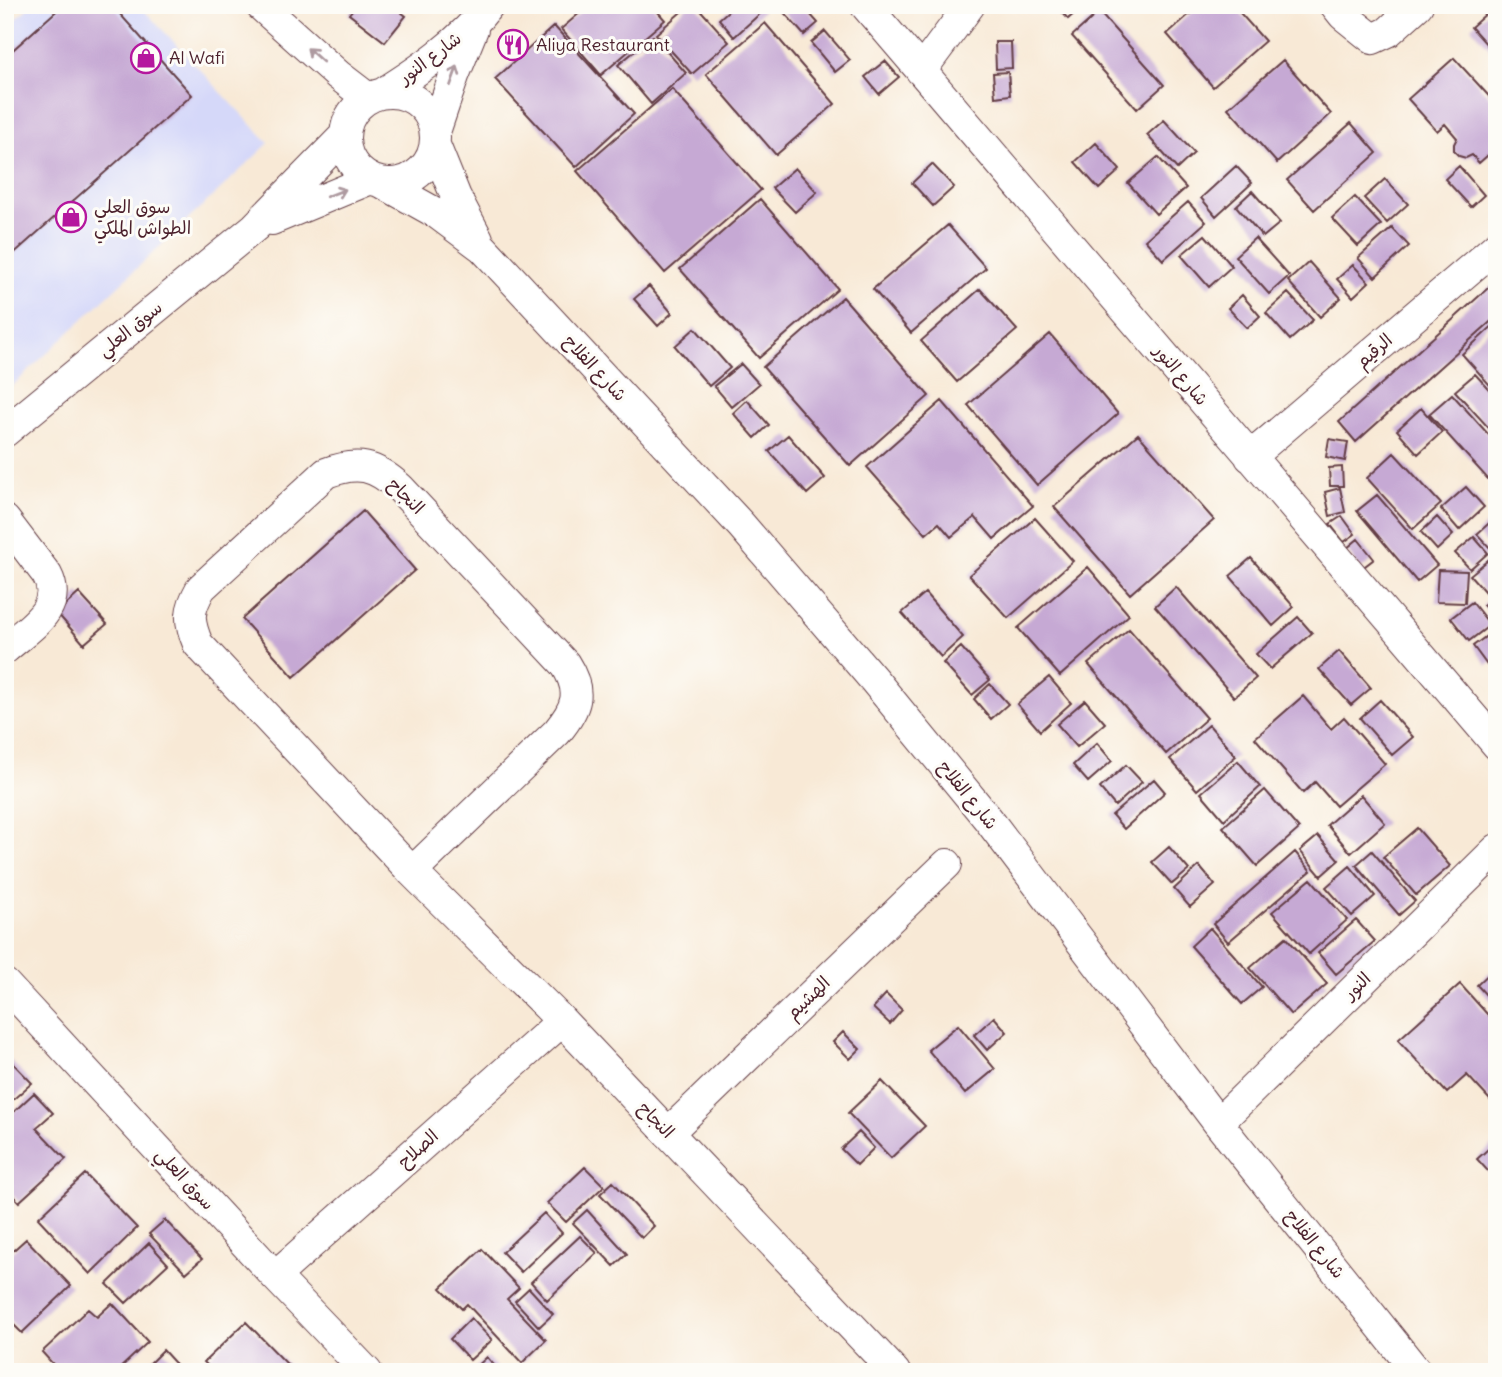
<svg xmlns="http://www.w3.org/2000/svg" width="1502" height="1377" font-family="Delius,'Playpen Sans Arabic',sans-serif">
	<rect width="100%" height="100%" fill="#fdfcf7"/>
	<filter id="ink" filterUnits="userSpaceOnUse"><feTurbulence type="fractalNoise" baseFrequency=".0143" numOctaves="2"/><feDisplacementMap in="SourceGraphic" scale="14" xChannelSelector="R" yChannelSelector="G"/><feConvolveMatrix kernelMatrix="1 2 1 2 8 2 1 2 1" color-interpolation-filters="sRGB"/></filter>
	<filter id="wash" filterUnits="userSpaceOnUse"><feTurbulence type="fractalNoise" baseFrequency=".00686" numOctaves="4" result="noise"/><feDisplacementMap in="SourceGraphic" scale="28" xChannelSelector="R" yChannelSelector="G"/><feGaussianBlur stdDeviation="1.57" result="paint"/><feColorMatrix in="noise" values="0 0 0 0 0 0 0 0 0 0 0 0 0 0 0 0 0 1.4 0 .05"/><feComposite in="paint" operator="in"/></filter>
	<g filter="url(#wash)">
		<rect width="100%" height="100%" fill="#f8e9d6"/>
		<path fill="#d5d8f9" d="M31,5H139L269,143L5,393V30Z"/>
		<g id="blocks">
			<path fill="#c6a9d4" d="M63,5H112L192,95L10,257L5,252V57Z
				M356,5H392L406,16L385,42L349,14Z
				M589,5H652L665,20L601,75L561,29Z
				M689,5H696L729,42L692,74L656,34Z
				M735,5H757L763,11L734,37L719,19Z
				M786,5H802L818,23L804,35L781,9Z
				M1056,5H1084L1068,19Z
				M1200,5H1233L1265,41L1213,87L1167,34Z
				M1496,5H1497V56L1471,27Z
				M1099,12L1164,85L1137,109L1072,36Z
				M765,23L835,104L776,155L706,74Z
				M554,26L634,114L576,167L495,79Z
				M825,31L850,60L835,72L811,43Z
				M653,36L686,73L651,104L618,65Z
				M995,42H1011L1012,68L996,69Z
				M1454,58L1497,105V147L1479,163L1472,155L1466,158L1459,156L1454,151V144L1457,138L1445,124L1437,131L1408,99Z
				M1283,60L1331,114L1277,163L1228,108Z
				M885,61L899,77L879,94L865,77Z
				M1008,72L1010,95L995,97L993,73Z
				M672,89L761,190L665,273L577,171Z
				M1164,120L1194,153L1177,169L1147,135Z
				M1351,123L1377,153L1314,210L1287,180Z
				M1096,143L1120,170L1099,189L1075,162Z
				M1158,157L1186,188L1156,214L1128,183Z
				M932,164L954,187L933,206L912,183Z
				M1236,166L1252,183L1216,216L1201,198Z
				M1459,166L1484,195L1471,207L1445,179Z
				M795,168L817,192L795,212L772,188Z
				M1385,179L1408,204L1387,223L1364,198Z
				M1252,191L1280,223L1263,237L1236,206Z
				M1355,197L1381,225L1358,246L1332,218Z
				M760,199L838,289L759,358L680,269Z
				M1188,202L1206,222L1163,260L1145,240Z
				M948,225L986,268L911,333L873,289Z
				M1392,228L1409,246L1375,277L1358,258Z
				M1205,235L1232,266L1209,287L1181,255Z
				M1255,238L1289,276L1269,294L1235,256Z
				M1309,262L1341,298L1320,317L1288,281Z
				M1353,265L1369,282L1353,297L1337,279Z
				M1497,280V316L1356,442L1339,422Z
				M649,286L672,313L658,326L634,299Z
				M980,289L1017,330L957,382L921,341Z
				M1288,293L1313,320L1290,340L1266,313Z
				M1242,295L1260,316L1247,328L1228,308Z
				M843,297L929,396L850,466L763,367Z
				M1497,322V393L1462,354Z
				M695,328L730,368L709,386L675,346Z
				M1050,334L1118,414L1037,485L968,405Z
				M741,364L759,384L732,407L714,386Z
				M1475,374L1497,398V437L1455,391Z
				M1452,394L1497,444V489L1429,414Z
				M747,400L769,425L755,438L733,413Z
				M942,401L1033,506L994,539L975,517L951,537L939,523L926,534L867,467Z
				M1421,408L1442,432L1418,454L1397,430Z
				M1138,434L1214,520L1130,594L1054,507Z
				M788,435L825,478L807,494L769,451Z
				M1329,439L1348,442L1345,461L1326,457Z
				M1394,453L1441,504L1413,529L1367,478Z
				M1342,467L1343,486H1330L1329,468Z
				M1466,487L1484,507L1459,530L1441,509Z
				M1340,488L1345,512L1330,516L1325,492Z
				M1377,495L1437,565L1417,582L1357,511Z
				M363,511L415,570L294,677L242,619Z
				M1342,516L1355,534L1344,542L1330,524Z
				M1497,516V548L1493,551L1477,534Z
				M1437,517L1453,535L1437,550L1421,532Z
				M1035,518L1073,561L1008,618L969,575Z
				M1474,537L1488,553L1470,569L1455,553Z
				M1358,539L1374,559L1361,569L1346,549Z
				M1493,556L1497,561V582L1485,592L1470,575Z
				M1251,558L1294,607L1273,626L1230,576Z
				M1088,567L1129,615L1060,676L1018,628Z
				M1438,570L1467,571L1465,603L1436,602Z
				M1176,587L1256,678L1234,697L1155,606Z
				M79,593L107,624L84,644L57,613Z
				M925,593L963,637L941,657L902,613Z
				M1497,593V620L1483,605Z
				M1472,602L1490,625L1469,641L1451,618Z
				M1298,617L1312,633L1270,669L1256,654Z
				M1129,629L1207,718L1166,754L1088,664Z
				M1492,632L1497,639V658L1487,665L1473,646Z
				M961,647L990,680L972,695L943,663Z
				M1339,651L1371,688L1351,705L1319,669Z
				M1049,677L1071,703L1040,731L1017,704Z
				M990,684L1008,704L991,719L974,699Z
				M1303,696L1331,729L1344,717L1385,764L1336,806L1315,782L1303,793L1255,738Z
				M1085,700L1105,723L1077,747L1057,724Z
				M1380,700L1413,737L1392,755L1360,718Z
				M1209,725L1236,756L1197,790L1170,759Z
				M1097,743L1112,761L1088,782L1073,765Z
				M1238,761L1260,787L1224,820L1201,793Z
				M1126,765L1142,782L1115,806L1100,788Z
				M1154,779L1165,792L1124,829L1112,815Z
				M1265,790L1299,829L1257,866L1223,827Z
				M1361,795L1385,823L1351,853L1327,825Z
				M1417,828L1450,866L1416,895L1383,857Z
				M1318,836L1339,860L1321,876L1300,851Z
				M1169,847L1189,870L1172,884L1152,862Z
				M1372,851L1415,901L1399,915L1356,865Z
				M1295,852L1311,871L1228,942L1213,924Z
				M1199,866L1215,885L1190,907L1174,889Z
				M1350,866L1375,896L1352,916L1326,887Z
				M1311,879L1347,920L1309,954L1272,912Z
				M1356,920L1375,941L1336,974L1318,953Z
				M1210,928L1262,987L1242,1004L1191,946Z
				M1286,937L1327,984L1291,1015L1250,968Z
				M1497,966V1007L1477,985Z
				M1460,984L1497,1025V1095L1491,1101L1467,1075L1447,1093L1398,1040Z
				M886,994L902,1010L890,1024L873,1008Z
				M994,1017L1007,1032L987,1050L974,1035Z
				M958,1025L995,1069L965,1094L928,1050Z
				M843,1032L860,1049L850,1059L833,1042Z
				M5,1055L32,1083L8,1104L5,1101Z
				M882,1081L925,1126L891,1158L848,1113Z
				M34,1093L53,1113L36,1128L66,1159L19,1202L5,1187V1120Z
				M859,1132L874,1148L857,1165L841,1149Z
				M1497,1141V1181L1477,1159Z
				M585,1167L604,1186L566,1222L547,1203Z
				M85,1174L137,1228L90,1274L38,1218Z
				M613,1182L654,1226L642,1238L600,1194Z
				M587,1210L627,1254L614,1266L573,1223Z
				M544,1213L562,1233L521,1272L502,1252Z
				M165,1220L202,1259L186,1273L149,1234Z
				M580,1236L597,1253L547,1300L531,1282Z
				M26,1239L71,1286L22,1333L5,1316V1258Z
				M149,1243L168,1264L126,1303L107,1284Z
				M482,1249L519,1288L507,1299L546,1340L522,1363L467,1304L462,1309L441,1288Z
				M529,1288L553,1314L539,1327L515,1301Z
				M112,1303L148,1342L116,1372H60L42,1352L88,1309L97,1317Z
				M471,1318L492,1340L470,1360L450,1339Z
				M246,1322L288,1365L281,1372H214L204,1362Z
				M163,1350L183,1372H141Z
				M487,1357L500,1372H471Z"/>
		</g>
	</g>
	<g filter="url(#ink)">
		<use href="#blocks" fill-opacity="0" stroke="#643d45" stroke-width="2"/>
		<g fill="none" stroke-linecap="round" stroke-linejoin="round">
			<g stroke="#643d45" stroke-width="32">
				<path id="minor" d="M260,5L338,75L368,98
					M865,5L1497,745
					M1335,5L1343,15L1373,39L1388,32L1418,5
					M921,71L970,5
					M345 138a45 45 0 1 1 90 0a45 45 0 1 1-90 0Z
					M383,93C421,69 461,42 489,5
					M435,132L454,76L473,29
					M435,145L456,197L478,239
					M384,184L436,213L483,248L741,525L874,680L988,819L1218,1123L1417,1372
					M272,220L371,179
					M5,432L255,227L345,135
					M1250,457L1497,246
					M5,520L47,575C65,609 27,629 5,649
					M412,872L557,732C577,708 583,692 565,664L400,488C375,465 358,461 326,473L201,588C188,611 188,620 198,644L412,872L562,1021L895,1372
					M5,984L275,1276L367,1372
					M1218,1123L1497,849
					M668,1133L947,864
					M275,1276L562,1021"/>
			</g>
			<use href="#minor" stroke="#fff" stroke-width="30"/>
		</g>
		<defs><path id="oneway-shaft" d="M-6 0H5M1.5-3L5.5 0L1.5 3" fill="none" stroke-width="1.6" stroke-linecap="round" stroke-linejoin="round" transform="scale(1.75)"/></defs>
		<g stroke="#ae9aa0">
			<use href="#oneway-shaft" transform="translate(315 55) rotate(-138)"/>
			<use href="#oneway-shaft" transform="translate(454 76) rotate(-70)"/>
			<use href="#oneway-shaft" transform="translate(336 193) rotate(-21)"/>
		</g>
	</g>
	<defs>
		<g id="restaurant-ring" transform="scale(1.575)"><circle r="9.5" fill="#fdfcf7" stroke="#b5179e" stroke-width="1.5"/><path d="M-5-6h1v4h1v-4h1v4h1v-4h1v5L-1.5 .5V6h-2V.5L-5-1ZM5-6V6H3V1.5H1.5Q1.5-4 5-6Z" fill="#b5179e"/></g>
		<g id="shop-ring" transform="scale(1.575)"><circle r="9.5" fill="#fdfcf7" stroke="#b5179e" stroke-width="1.5"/><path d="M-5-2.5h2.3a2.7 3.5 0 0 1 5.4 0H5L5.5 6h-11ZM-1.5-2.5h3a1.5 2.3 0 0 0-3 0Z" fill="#b5179e"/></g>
	</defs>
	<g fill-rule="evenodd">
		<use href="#restaurant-ring" x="513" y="45"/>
		<use href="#shop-ring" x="146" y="58"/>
		<use href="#shop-ring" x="71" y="217"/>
	</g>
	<g text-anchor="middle" stroke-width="6" stroke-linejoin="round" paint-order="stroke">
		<g font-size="18" fill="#4a1f2b" stroke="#fdfcf7" text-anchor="start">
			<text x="536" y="51">Aliya Restaurant</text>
			<text x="169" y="64">Al Wafi</text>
			<text x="94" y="213">سوق العلي<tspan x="94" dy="21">الطواش الملكي</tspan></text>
		</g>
		<g font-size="18" fill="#4a1f2b" stroke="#fdfcf7">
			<text transform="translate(430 58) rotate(-37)" y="6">شارع النور</text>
			<text transform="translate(130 329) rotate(-39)" y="6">سوق العلي</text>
			<text transform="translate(1374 351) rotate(-41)" y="6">الرقيم</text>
			<text transform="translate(595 368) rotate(47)" y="6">شارع الفلاح</text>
			<text transform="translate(1181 375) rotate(50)" y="6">شارع النور</text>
			<text transform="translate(406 496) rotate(45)" y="6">النجاح</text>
			<text transform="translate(968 795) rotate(51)" y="6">شارع الفلاح</text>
			<text transform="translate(1357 986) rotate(-44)" y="6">النور</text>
			<text transform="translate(808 998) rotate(-44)" y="6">الهشيم</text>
			<text transform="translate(656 1120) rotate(46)" y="6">النجاح</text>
			<text transform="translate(418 1149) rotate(-42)" y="6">الصلاح</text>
			<text transform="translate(185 1179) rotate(47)" y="6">سوق العلي</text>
			<text transform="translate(1315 1244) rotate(51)" y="6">شارع الفلاح</text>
		</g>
	</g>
	<rect width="1502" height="1377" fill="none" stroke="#fdfcf7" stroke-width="28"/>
</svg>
